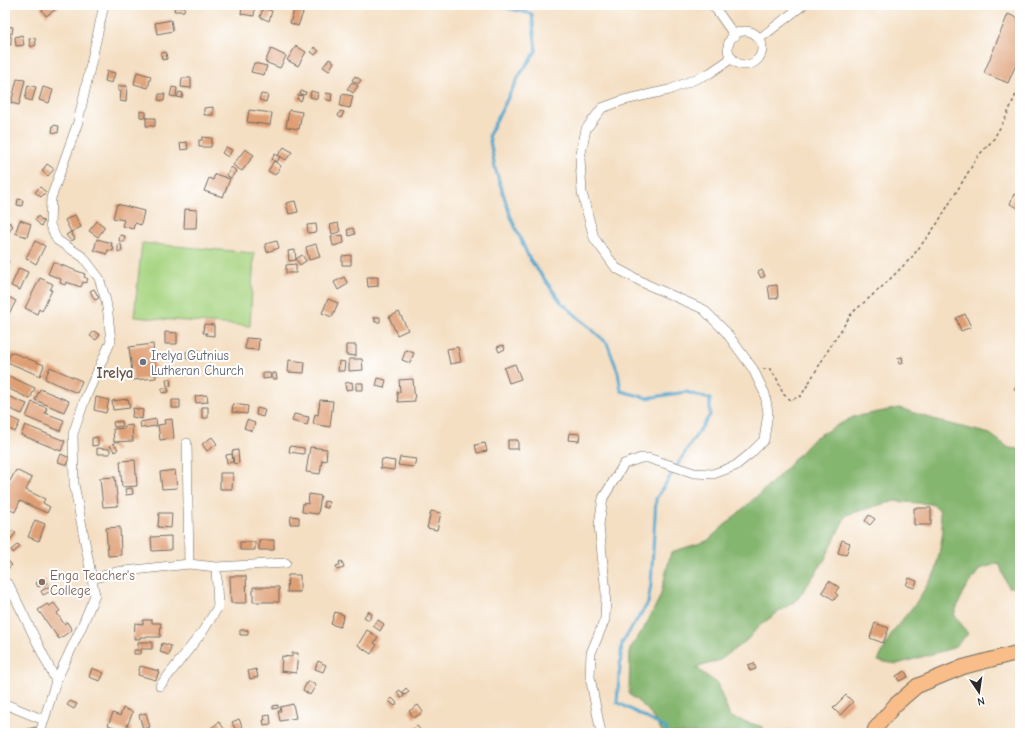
<svg xmlns="http://www.w3.org/2000/svg" width="1025" height="738" font-family="'Comic Neue',sans-serif">
	<rect width="100%" height="100%" fill="#fff"/>
	<filter id="ink" filterUnits="userSpaceOnUse"><feTurbulence type="fractalNoise" baseFrequency=".025" numOctaves="2"/><feDisplacementMap in="SourceGraphic" scale="8" xChannelSelector="R" yChannelSelector="G"/><feConvolveMatrix kernelMatrix="1 2 1 2 8 2 1 2 1" color-interpolation-filters="sRGB"/></filter>
	<filter id="wash" filterUnits="userSpaceOnUse"><feTurbulence type="fractalNoise" baseFrequency=".012" numOctaves="4" result="noise"/><feDisplacementMap in="SourceGraphic" scale="16" xChannelSelector="R" yChannelSelector="G"/><feGaussianBlur stdDeviation="0.9" result="paint"/><feColorMatrix in="noise" values="0 0 0 0 0 0 0 0 0 0 0 0 0 0 0 0 0 1.4 0 .05"/><feComposite in="paint" operator="in"/></filter>
	<g filter="url(#wash)">
		<rect width="100%" height="100%" fill="#f4dfc3"/>
		<path fill="#a7d481" stroke="#698056" d="M142,243L254,253L250,326L134,317Z"/>
		<path fill="#85b66f" stroke="#58704d" d="M899,408L943,422L990,434L1009,448L1020,449V587H1008L999,563L980,569L965,589L954,614L968,634L953,648L897,664L878,661L893,631L916,603L936,571L943,532L939,509L931,504L893,501L846,515L824,561L797,600L777,613L759,626L747,640L720,660L696,668L717,683L730,717L763,727L764,733H663L648,710L629,694L630,649L647,623L660,597L671,552L707,541L775,480L814,438L853,417Z"/>
		<g fill="none" stroke-linecap="round" stroke-linejoin="round">
			<path stroke="#51a6cd" stroke-width="3" d="M494,5L532,14L536,51L519,76L489,135L495,168L510,215L529,258L561,302L607,343L618,372L621,391L647,398L686,392L710,399V415L693,440L656,499L651,584L648,603L622,643L617,702L667,729L666,733"/>
		</g>
		<g id="blocks">
			<path fill="#df9f75" d="M43,5H58L59,7L46,16L40,7Z
				M175,5H185L184,11H174Z
				M242,5H255L254,16L241,14Z
				M263,8L272,11L269,21L260,17Z
				M294,10L303,13L298,26L290,23Z
				M1008,14L1020,19V55L1008,83L984,73Z
				M171,20L173,31L157,34L155,23Z
				M5,26L13,27L12,34L5,33Z
				M5,35L11,36V45H5Z
				M22,35L24,45L16,46L15,37Z
				M35,38L36,45L31,47L29,39Z
				M296,46L306,52L298,66L287,60Z
				M314,47L319,51L315,55L311,52Z
				M271,49L286,56L280,68L265,62Z
				M166,52L167,59L162,60L161,53Z
				M329,59L334,62L329,71L323,67Z
				M254,63L267,66L264,75L251,72Z
				M107,71L115,73L112,83L105,81Z
				M137,72L151,76L148,88L134,84Z
				M355,76L361,80L358,84L352,80Z
				M182,78H191V88L181,87Z
				M17,79L25,80L19,105L11,103Z
				M352,82L358,86L353,93L347,89Z
				M28,85L36,87L32,101L25,99Z
				M118,86H127L126,102L120,101L121,91H118Z
				M43,87L53,90L49,103L39,100Z
				M172,87L177,88L176,97L170,96Z
				M301,91L306,92L305,95L300,94Z
				M311,91L318,93L317,99L310,97Z
				M179,92L183,93L182,98L177,97Z
				M326,93L332,94L331,101L325,99Z
				M159,94H165L164,101L158,100Z
				M261,94L268,95L266,102L259,100Z
				M342,94L353,96L350,108L340,106Z
				M298,95L303,96L301,101L297,99Z
				M213,107V115H204V108Z
				M249,110L272,113L270,125L247,122Z
				M289,110L302,112L299,129L286,127Z
				M140,111L146,112V118L140,117Z
				M340,111L344,112L341,118L338,116Z
				M146,118H155V126H146Z
				M53,125L59,126L58,133L52,132Z
				M202,137L212,138L211,147H199V140H202Z
				M187,142L188,149L181,150L180,143Z
				M226,147L232,150L228,157L222,153Z
				M284,147L292,152L286,160L278,155Z
				M245,149L254,155L242,171L233,165Z
				M275,154L280,157L277,162L272,159Z
				M274,161L281,166L275,175L268,171Z
				M47,164L54,169L48,176L42,171Z
				M232,167L236,171L231,178L226,175Z
				M215,174L230,179L223,197L204,191L209,178L213,180Z
				M7,183L10,190L5,192V184Z
				M40,187L46,192L41,197L35,192Z
				M1014,194L1020,196V209L1010,204Z
				M18,199L23,200L22,206L17,205Z
				M295,201L298,212L289,214L286,203Z
				M117,204L144,211L141,225L135,223L133,229L122,226L124,220L113,218Z
				M185,209L197,210L196,228H184Z
				M75,215L81,227L71,232L65,220Z
				M38,216L44,222L41,226L35,220Z
				M20,220L31,224L27,237L15,233Z
				M97,221L105,227L98,237L89,231Z
				M9,222L13,226L5,237V228Z
				M338,223L340,232L332,234L330,225Z
				M316,224L317,232L308,233L307,225Z
				M353,228L355,234L349,236L347,230Z
				M71,232L75,239L71,241L66,235Z
				M120,235L125,236L124,242L119,241Z
				M343,235L344,243L333,246L331,237Z
				M97,239L112,243L111,246L114,247L113,251L108,250L107,254L94,250Z
				M35,241L45,246L36,264L26,258Z
				M277,241L279,248L267,252L265,244Z
				M118,244H121L122,251L118,252Z
				M316,244L320,257L309,260L306,247Z
				M295,250L296,260L289,261L288,251Z
				M302,255L306,261L300,265L296,259Z
				M351,255V265H342V256Z
				M5,259L9,261L7,266L5,265Z
				M53,262L85,274L84,277L88,279L86,283L83,282L81,287L66,282L65,285L60,283L61,279L48,274Z
				M296,264V273H286V265Z
				M19,268L28,272L20,290L11,286Z
				M762,270L765,276L761,278L758,272Z
				M344,277L348,284L338,290L334,282Z
				M367,277H378V286L368,287Z
				M40,278L53,284L50,290H52L42,311L39,309L37,314L25,308Z
				M777,285L778,298L770,299L768,286Z
				M94,289L99,298L95,300L90,291Z
				M5,295L16,301L5,321Z
				M328,299L338,303L332,317L322,313Z
				M399,312L408,330L397,335L389,317Z
				M965,314L971,327L961,331L956,318Z
				M374,317H380V322H375Z
				M204,324L214,325V336L206,335L207,333H203Z
				M94,331L100,335L96,340L90,336Z
				M165,332L177,333V344H165Z
				M246,338L259,339L258,350L245,349Z
				M153,344L156,378L133,380L129,347Z
				M346,345H356V356L346,355Z
				M503,345L505,349L499,352L497,347Z
				M458,347L461,362L450,364L447,349Z
				M406,350L414,353L410,363L402,360Z
				M200,351V358L187,359L186,352Z
				M11,352L44,365L40,376L7,362Z
				M902,357L903,363L899,364L898,358Z
				M349,359H362L363,370L349,371Z
				M289,360L305,362L304,373L288,372Z
				M339,361L345,362L344,371H338Z
				M515,364L521,379L509,383L504,368Z
				M50,367L82,381L77,393L45,379Z
				M263,373H270L271,378L263,379Z
				M272,373H276L277,379H272Z
				M7,375L35,388L30,399L5,387V378Z
				M378,378L386,380L384,388L376,386Z
				M166,379H170L171,386H167Z
				M413,379L415,401L398,402L397,392H400L399,380Z
				M352,382L353,389L346,390L345,383Z
				M356,383H363V390H356Z
				M1017,384L1020,386V392L1014,389Z
				M162,388H168L169,392L162,393Z
				M40,389L69,401L64,412L35,400Z
				M5,395L27,404L22,414L5,407Z
				M207,395L208,402L196,403L195,396Z
				M96,397L109,400L106,413L94,410Z
				M128,399L130,408L113,410L112,401Z
				M172,400H180V408H172Z
				M320,400L333,401L330,427L313,424L315,414L318,415Z
				M32,402L47,408L45,413L64,420L60,431L26,417Z
				M233,404L248,406L247,414L232,412Z
				M202,407H208V418H202Z
				M133,408L143,410L142,419L132,417Z
				M257,408L265,410L263,417L256,415Z
				M294,414L309,417L307,425L292,421Z
				M5,415L20,422L15,432L5,427Z
				M156,419L157,426L141,428L140,422Z
				M172,419L174,438L160,440L158,425L165,424L164,420Z
				M247,420L255,423L252,431L244,428Z
				M122,421L123,426L114,427L113,422Z
				M25,425L65,441L61,451L21,435Z
				M132,425L133,441L114,442L113,429L125,428V426Z
				M569,433L580,434L579,441L568,440Z
				M98,437V445L92,446V438Z
				M212,437L217,444L207,451L202,444Z
				M508,440H518V449H508Z
				M113,443L118,449L115,452L110,446Z
				M485,443L487,451L477,453L475,445Z
				M290,446L304,448V454L289,452Z
				M310,447L327,449L326,461L322,460L320,474L306,472Z
				M97,448L110,449V454H97Z
				M238,450L239,463L234,464L232,451Z
				M61,454L70,458L67,465L58,462Z
				M232,454L233,462L227,463L226,455Z
				M400,457L416,459L414,467L398,465Z
				M382,459L395,461L394,470L380,468Z
				M135,460L137,486L122,487L120,461Z
				M16,470L32,478L26,490L45,499L43,503L50,507L47,513L20,501L15,512L5,508L8,498L5,497V479L10,481Z
				M175,470L177,488L162,489L160,472Z
				M220,473H233L232,489H220Z
				M115,477L118,506L103,507L100,478Z
				M132,488L133,494L126,495L125,489Z
				M309,494L321,496L318,514L302,512L303,503L308,504Z
				M324,501L329,502L328,508L323,507Z
				M914,508H931V525H914Z
				M431,511L441,513L437,530L427,528Z
				M159,513H172L171,528L158,527Z
				M869,515L875,519L870,525L865,521Z
				M291,516L299,517V524H290Z
				M35,520L45,524L39,541L28,537Z
				M120,527L121,555L108,556L106,528Z
				M12,530L16,533L5,545V539Z
				M171,536V550L152,551L151,537Z
				M259,540H274V550H259Z
				M842,540L850,543L846,555L838,553Z
				M240,542H255V550H240Z
				M18,544L20,547L13,553L11,550Z
				M6,559L12,565L8,569L5,565Z
				M342,561L344,568L337,570L336,566L340,565L339,562Z
				M288,575H300V592H287Z
				M230,576H246L247,603H231Z
				M909,578L917,581L914,588L906,585Z
				M45,579L47,583L38,587L36,583Z
				M829,581L839,587L835,593L838,595L834,600L822,592Z
				M48,587L51,591L43,595L41,591Z
				M253,587H279V602H253Z
				M54,603L60,611L57,613L64,624L67,622L72,630L59,639L38,610L47,604L49,606Z
				M1017,607L1020,608V612H1016Z
				M368,611L372,614L369,620L364,617Z
				M335,612L344,615L340,627L331,624Z
				M143,620H152V623H161L160,637H140V639H134L135,623L143,624Z
				M378,620L384,624L380,631L373,626Z
				M875,623L889,628L883,643L870,638Z
				M240,630H248V635H240Z
				M367,630L378,637L374,643L377,645L371,654L358,645Z
				M138,642H152V649H141V654H134V650H138Z
				M162,643L171,646L169,655L160,652Z
				M292,653H298L296,673L281,671L282,656L292,657Z
				M318,661L326,665L323,672L315,669Z
				M754,663L756,669L750,671L748,665Z
				M140,666L159,671L156,680L138,675Z
				M92,668L104,673L100,681L89,677Z
				M256,669L258,677L250,679L248,671Z
				M905,671L908,677L899,681L896,676Z
				M308,681L316,685L310,695L303,690Z
				M406,688L409,692L405,695L402,692Z
				M400,690L404,696L401,698L397,692Z
				M846,695L853,702L840,715L833,708Z
				M392,698L397,703L395,706L389,701Z
				M70,701L77,704L74,709L67,705Z
				M293,704L296,718L280,721L278,711H281L280,707Z
				M278,705V708L273,709V706Z
				M418,705L423,712L414,718L409,711Z
				M123,708L133,712L127,726L132,728L130,733L108,725L113,713L120,716Z
				M146,713L150,727L143,729L139,715Z
				M270,715L271,724L264,725L263,720H265L264,716Z
				M239,719L243,728L236,731L232,722Z
				M219,722L226,731L223,733H208L207,731Z
				M417,726L423,733H409Z
				M36,727L37,730L28,732L27,729Z
				M790,729L792,733H781V732Z
				M258,730L260,733H251Z"/>
		</g>
	</g>
	<g filter="url(#ink)">
		<use href="#blocks" fill-opacity="0" stroke="#716a60" stroke-width="1"/>
		<g fill="none" stroke-linecap="round" stroke-linejoin="round">
			<g stroke="#716a60" stroke-width="10">
				<path id="street" d="M713,5L735,36
					M728 48a17 17 0 1 1 34 0a17 17 0 1 1-34 0Z
					M759,39L803,5
					M187,443L189,564
					M92,579L116,572L189,564L216,567L286,563
					M5,582L9,585L56,681
					M160,686L203,631L218,607L216,567
					M5,704L44,720
					M40,733L56,681L82,626L95,595L74,484L73,434L85,399L111,341L108,314L106,301L99,278L83,257L57,240L50,225L51,198L78,122L104,5
					M601,733L590,677L591,653L605,619L606,593L599,525L603,498L624,464L641,458H648L694,473L713,474L735,466L750,454L764,440L768,413L765,394L753,369L726,332L703,309L646,284L616,268L594,238L582,193L580,158L586,129L602,108L624,100L669,90L710,73L732,58"/>
			</g>
			<g stroke="#716a60" stroke-width="16">
				<path id="primary" d="M874,733L875,729L895,705L917,686L963,667L1020,652"/>
			</g>
			<path stroke="#716a60" stroke-width="1.5" stroke-dasharray="3 3" stroke-linecap="butt" d="M763,369H770L777,379L783,394L791,400L801,396L830,347L852,313L884,285L912,257L937,224L978,156L993,140L1006,117L1017,92L1020,78"/>
			<use href="#street" stroke="#fff" stroke-width="9"/>
			<use href="#primary" stroke="#f8bd89" stroke-width="14"/>
		</g>
	</g>
	<circle fill="#6b7280" stroke="#fff" stroke-width="1.5" cx="143" cy="362" r="4"/>
	<circle fill="#8d6e63" stroke="#fff" stroke-width="1.5" cx="42" cy="582" r="4"/>
	<g text-anchor="middle" stroke-width="4" stroke-linejoin="round" paint-order="stroke">
		<g font-size="13" fill="#5b616d" stroke="#fff" text-anchor="start">
			<text x="151" y="360">Irelya Gutnius<tspan x="151" dy="15">Lutheran Church</tspan></text>
		</g>
		<g font-size="13" fill="#785e54" stroke="#fff" text-anchor="start">
			<text x="50" y="580">Enga Teacher's<tspan x="50" dy="15">College</tspan></text>
		</g>
		<g font-size="15" font-weight="bold" fill="#6a5445" stroke="#fff">
			<text x="115" y="378">Irelya</text>
		</g>
	</g>
	<rect width="1025" height="738" fill="none" stroke="#fff" stroke-width="20"/>
	<g transform="translate(979 692) rotate(167)" stroke="#ffffff" stroke-width="3" paint-order="stroke">
	<path d="M0-3L7 15L0 10L-7 15Z" fill="#2b2b2b"/>
	<text y="-6" font-size="11" font-weight="bold" text-anchor="middle" fill="#2b2b2b">N</text>
	</g>
</svg>
